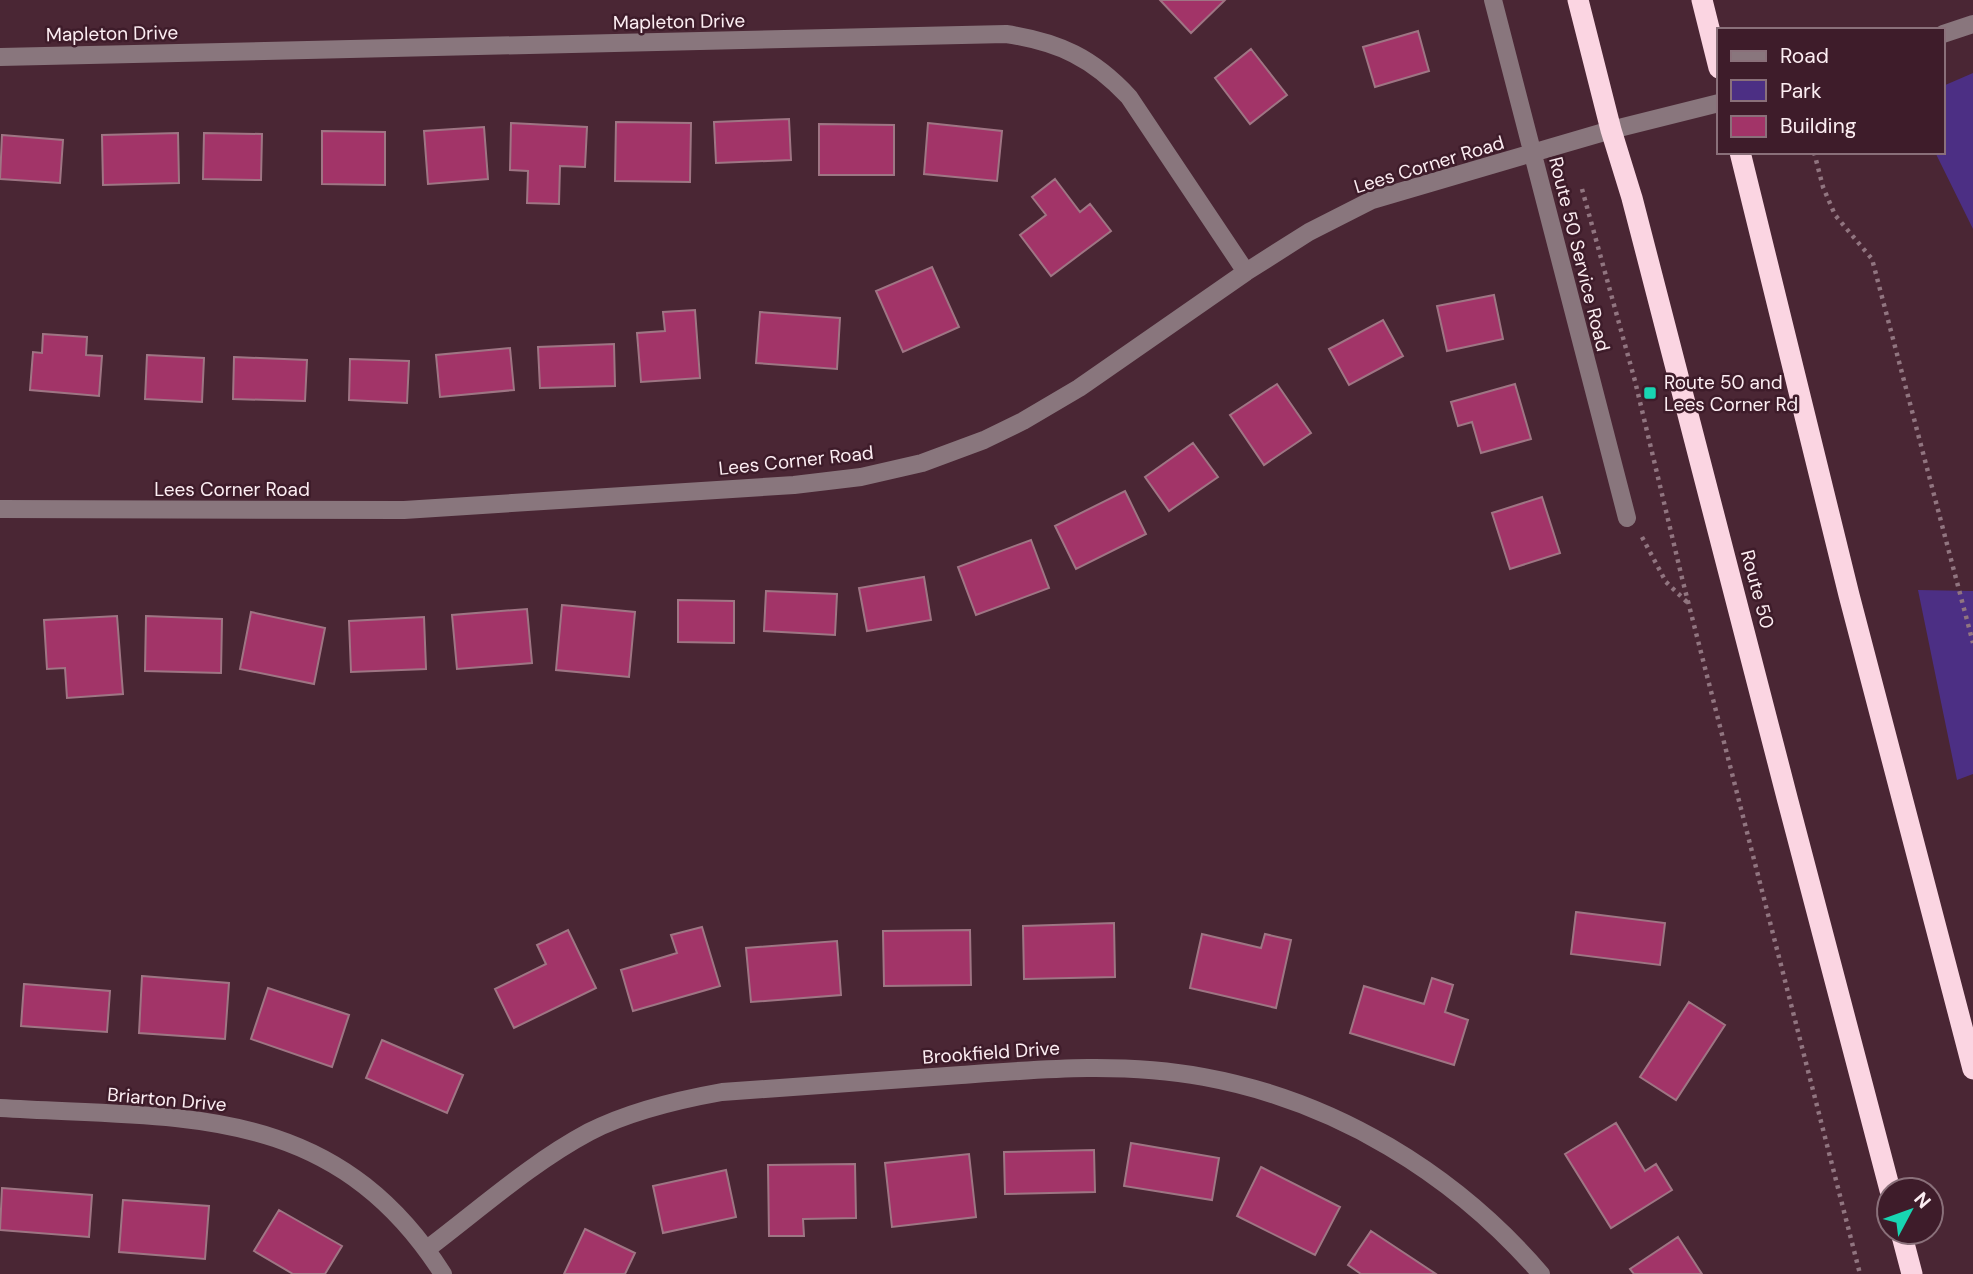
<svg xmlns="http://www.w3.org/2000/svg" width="1973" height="1274" font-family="'DM Sans',sans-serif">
	<rect width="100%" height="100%" fill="#4a2634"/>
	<path fill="#4c2f84" d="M1973,73V229L1935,152H1943V86Z
		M1918,590L1973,591V774L1957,780Z"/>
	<path fill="#a23468" stroke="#9f7584" stroke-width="2" d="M1160,0H1225L1191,33Z
		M1418,31L1429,71L1375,87L1363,47Z
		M1251,49L1287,95L1250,124L1215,78Z
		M789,119L791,160L716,163L714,122Z
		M616,122L691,123L690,182L615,181Z
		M511,123L587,127L585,167L560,166L559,204L527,203L528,171L510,170Z
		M928,123L1002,131L997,181L924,174Z
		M819,124L894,125V175H819Z
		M484,127L488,179L428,184L424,131Z
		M322,131L385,132V185L322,184Z
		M178,133L179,183L103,185L102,135Z
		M204,133L262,134L261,180L203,179Z
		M2,135L63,140L60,183L0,179Z
		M1055,179L1080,212L1090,204L1111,231L1051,276L1020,235L1046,215L1032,197Z
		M932,267L959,327L903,352L876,291Z
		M1494,295L1503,339L1447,351L1437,306Z
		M695,310L700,378L641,382L637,333L665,331L663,312Z
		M760,312L840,318L837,369L756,363Z
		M1383,320L1403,356L1349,385L1329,349Z
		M43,334L87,337L86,355L102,356L99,396L30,390L33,352L42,353Z
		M614,344L615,386L540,388L538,347Z
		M510,348L514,390L440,397L436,355Z
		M147,355L204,358L202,402L145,399Z
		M234,357L307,360L305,401L233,399Z
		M350,359L409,361L407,403L349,400Z
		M1277,384L1311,433L1264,465L1230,415Z
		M1515,384L1531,439L1481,453L1472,422L1458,426L1451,402Z
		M1193,443L1218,477L1169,511L1145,477Z
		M1125,491L1146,534L1076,569L1055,526Z
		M1542,497L1560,553L1510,569L1492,513Z
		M1031,540L1049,588L976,615L958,567Z
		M924,577L931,620L867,631L859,588Z
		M766,591L837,594L835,635L764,631Z
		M678,600L734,601V643L678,642Z
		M562,605L635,612L629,677L556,670Z
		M527,609L532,663L457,669L452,615Z
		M251,612L325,628L314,684L240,669Z
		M117,616L123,694L67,698L65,668L47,669L44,620Z
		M146,616L222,619L221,673L145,671Z
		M424,617L426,669L351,672L349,621Z
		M1576,912L1665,923L1660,965L1571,954Z
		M1114,923L1115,977L1024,979L1023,926Z
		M702,927L720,986L633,1011L621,970L677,953L671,935Z
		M568,930L596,988L514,1028L495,989L546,964L537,945Z
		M970,930L971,985L884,986L883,931Z
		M1202,934L1261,948L1265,934L1291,940L1276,1008L1190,988Z
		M837,941L841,995L751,1002L746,948Z
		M142,976L229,983L225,1039L139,1033Z
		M1432,978L1453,985L1445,1012L1468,1020L1454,1065L1350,1033L1364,986L1424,1004Z
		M24,984L110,991L107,1032L21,1026Z
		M268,988L349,1015L332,1067L251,1039Z
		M1689,1002L1725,1025L1676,1100L1640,1077Z
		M382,1040L463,1075L447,1113L366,1078Z
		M1616,1123L1645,1171L1656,1164L1672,1190L1611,1228L1565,1154Z
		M1131,1143L1219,1158L1212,1200L1124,1186Z
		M1094,1150L1095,1192L1005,1194L1004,1152Z
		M969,1154L976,1217L892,1227L885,1163Z
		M855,1164L856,1218L803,1219L804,1236H769L768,1165Z
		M1261,1167L1340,1207L1315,1255L1237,1216Z
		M726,1170L736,1217L663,1233L653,1186Z
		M2,1188L92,1195L89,1237L0,1230Z
		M123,1200L209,1206L205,1259L119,1252Z
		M279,1210L342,1246L325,1274H293L254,1251Z
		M585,1229L635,1253L625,1274H564Z
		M1371,1231L1436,1274H1361L1348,1265Z
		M1678,1237L1702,1274H1634L1630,1269Z"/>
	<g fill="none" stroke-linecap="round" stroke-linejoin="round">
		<path stroke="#917580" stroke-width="4.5" stroke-dasharray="3.5 5" stroke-linecap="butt" d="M1814,152L1823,187L1835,215L1872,259L1973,643
			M1582,189L1635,381L1682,578L1860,1274
			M1642,537L1666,582L1689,604"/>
		<path stroke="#89767d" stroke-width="18" d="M1493,0L1627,518
			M1943,34L1973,24
			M0,57L1006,34C1059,42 1093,58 1129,97L1246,272
			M0,509L404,510L794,485L861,477L922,463L984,440L1023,421L1079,388L1246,272L1309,232L1372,200L1611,130L1719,103
			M0,1108C181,1119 332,1101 443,1274
			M427,1249C480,1209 531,1163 589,1132C630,1111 677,1100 722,1092C802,1086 881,1081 961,1075C1042,1069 1123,1062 1204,1077C1335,1101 1454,1173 1541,1274"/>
		<path stroke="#fbd5e2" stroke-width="21" d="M1578,0L1611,130L1632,198C1718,528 1802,860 1890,1190
			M1702,0L1719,68
			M1740,152L1849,595L1973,1069
			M1901,1232L1912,1274"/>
	</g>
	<rect fill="#18d5b2" stroke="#3e1c2a" stroke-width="2.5" x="1643" y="386" width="14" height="14" rx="3.5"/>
	<g text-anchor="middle" stroke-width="5" stroke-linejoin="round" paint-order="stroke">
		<g font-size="19" fill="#fcedf2" stroke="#3e1c2a">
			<text transform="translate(679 21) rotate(-1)" y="7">Mapleton Drive</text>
			<text transform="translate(112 33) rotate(-1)" y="7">Mapleton Drive</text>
			<text transform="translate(1429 164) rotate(-17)" y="7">Lees Corner Road</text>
			<text transform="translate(1580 254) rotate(76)" y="7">Route 50 Service Road</text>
			<text transform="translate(796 460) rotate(-6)" y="7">Lees Corner Road</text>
			<text x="232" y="496">Lees Corner Road</text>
			<text transform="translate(1758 589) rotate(75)" y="7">Route 50</text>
			<text transform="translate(991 1052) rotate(-4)" y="7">Brookfield Drive</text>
			<text transform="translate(167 1099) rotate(5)" y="7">Briarton Drive</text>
		</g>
		<g font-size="19" fill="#fcedf2" stroke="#3e1c2a" text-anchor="start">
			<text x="1664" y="389">Route 50 and<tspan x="1664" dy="22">Lees Corner Rd</tspan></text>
		</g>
	</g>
	<rect x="1717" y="28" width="228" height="126" fill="#3e1c2a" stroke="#8a707a" stroke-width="2"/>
	<rect x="1731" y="51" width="35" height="10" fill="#89767d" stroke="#8a707a" stroke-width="2"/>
	<text x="1780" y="63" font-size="21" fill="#fcedf2">Road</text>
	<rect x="1731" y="80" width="35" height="21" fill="#4c2f84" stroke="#8a707a" stroke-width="2"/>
	<text x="1780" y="98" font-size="21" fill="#fcedf2">Park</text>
	<rect x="1731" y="116" width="35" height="21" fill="#a23468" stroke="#8a707a" stroke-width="2"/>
	<text x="1780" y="133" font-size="21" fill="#fcedf2">Building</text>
	<g transform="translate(1910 1211) rotate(49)"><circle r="33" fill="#3e1c2a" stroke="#8a707a" stroke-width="2"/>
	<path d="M0-5L12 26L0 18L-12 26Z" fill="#18d5b2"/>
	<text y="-10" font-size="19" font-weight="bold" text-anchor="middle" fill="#fcedf2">N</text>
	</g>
</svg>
